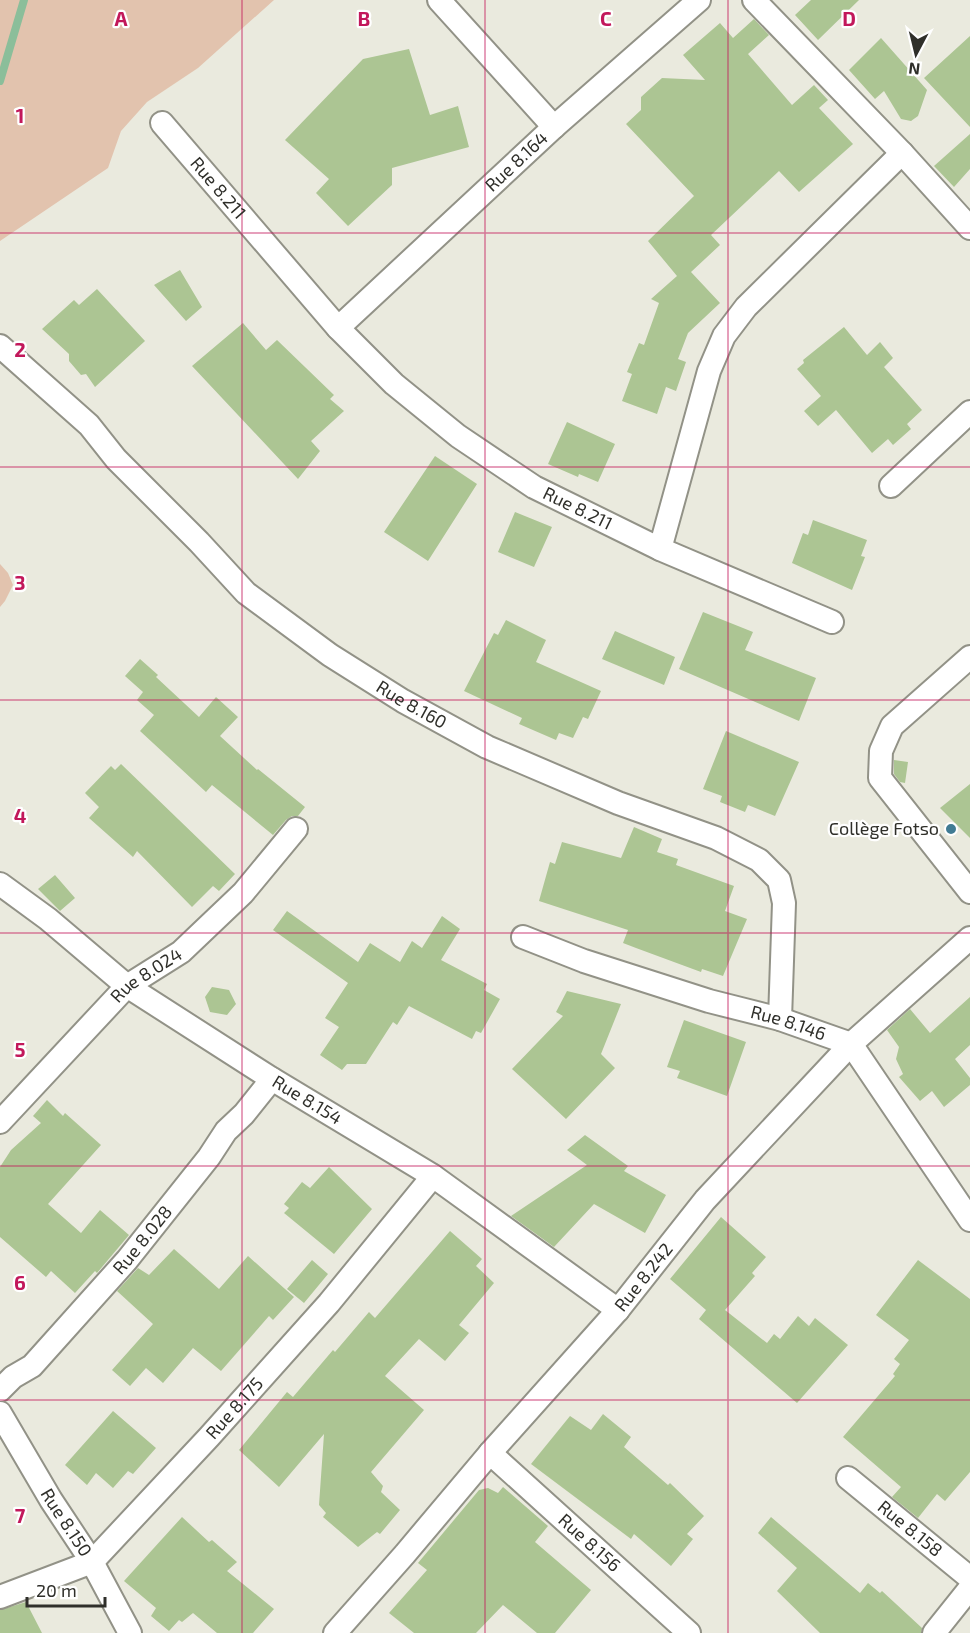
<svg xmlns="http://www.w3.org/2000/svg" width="970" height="1633" font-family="'Exo 2',sans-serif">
	<rect width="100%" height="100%" fill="#eaeade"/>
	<path fill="#e2c3ae" d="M0,0H274L198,68L147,102L121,131L108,168L0,241Z
		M0,564L8,573L13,585L5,601L0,607Z"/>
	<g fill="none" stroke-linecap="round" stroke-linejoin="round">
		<path stroke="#8bbe9a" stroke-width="8" d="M0,81L24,0"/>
	</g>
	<path fill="#acc593" d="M811,0H859L818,40L795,15Z
		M754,19L769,35L748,54L792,105L814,85L828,100L819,108L853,144L799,192L779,171L711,235L720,245L691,272L720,303L688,333L678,359L686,362L676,391L666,387L657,414L622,401L632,374L627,372L639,343L644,345L659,303L651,299L677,276L648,241L694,196L626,124L641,110V97L662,78L705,80L683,55L720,23L733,38Z
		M970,36V127L924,78Z
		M881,38L927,90L918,116L911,121L901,119L884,91L875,99L849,70Z
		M409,49L430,115L458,106L469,147L392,168V185L348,226L316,193L329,179L285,140L363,59Z
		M970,134V169L954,187L934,166Z
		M180,270L202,307L186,321L154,285Z
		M97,289L145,341L95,387L86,374L81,375L69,361V354L42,329L74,300L79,305Z
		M243,323L266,350L277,340L334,395L330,399L344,411L311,441L320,451L298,479L192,366Z
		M844,327L867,355L880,342L893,358L884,367L922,410L907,424L911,429L893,445L888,439L872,453L836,410L818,426L804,411L821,396L797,369L804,363L803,360Z
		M567,422L615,444L598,482L579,474L578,477L548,464Z
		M435,456L477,484L428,561L384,532Z
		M515,512L552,527L534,567L498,552Z
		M813,520L867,540L861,556L865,557L852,590L792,563L803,533L808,535Z
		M703,612L753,632L745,650L816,678L799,721L679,669Z
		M506,620L546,640L536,662L601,691L588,719L583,717L573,738L559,733L556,740L519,724L522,718L464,691L494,633L498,635Z
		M615,631L675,657L664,685L602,659Z
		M140,659L158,675L156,677L199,717L216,697L238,717L220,736L257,770L258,769L305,807L298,816H292L286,820L273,835L212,785L206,792L140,731L154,715L137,700L143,692L125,676Z
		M726,731L799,762L775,816L748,805L745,812L720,802L722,796L703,789Z
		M894,760L908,762L905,783L900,782L894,774Z
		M121,764L235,874L219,891L213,886L192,907L137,851L133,857L89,818L99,807L85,793L111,766L115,770Z
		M970,784V838L940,808Z
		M634,827L662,839L657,852L678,859L676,865L734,886L725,911L747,919L723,976L702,969L701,972L636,948L623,943L628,930L539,901L550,862L555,864L562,842L621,858Z
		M55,875L75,898L60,911L38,889Z
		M287,911L358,962L370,943L400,962L412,941L422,948L442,916L460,929L441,960L487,984L484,990L500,999L481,1033L476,1031L472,1039L409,1006L397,1025L393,1022L366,1064H347L342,1070L320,1055L339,1027L325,1018L348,983L273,930Z
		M212,987L229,990L236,1004L227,1015L210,1012L205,997Z
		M567,991L621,1004L601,1054L615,1068L566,1119L512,1069L563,1016L556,1012Z
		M970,997V1045L955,1059L970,1078V1085L944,1107L932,1091L920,1101L899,1077L903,1074L896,1059L899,1047L887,1030L910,1009L930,1033Z
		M684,1020L746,1042L727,1096L677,1078L680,1071L667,1067Z
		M47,1100L63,1116L65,1113L101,1145L48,1204L81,1233L100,1210L129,1235L97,1273L95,1271L75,1293L51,1271L46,1277L0,1237V1167L11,1150L41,1123L33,1116Z
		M585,1135L628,1166L624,1171L666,1195L645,1233L594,1204L554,1247L511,1216L587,1165L567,1150Z
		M329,1167L372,1209L334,1254L284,1213L289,1208L284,1204L302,1182L310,1188Z
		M721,1217L766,1257L752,1273L755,1276L725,1310L767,1343L774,1334L780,1339L798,1316L809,1326L815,1318L848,1345L797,1403L699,1319L706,1310L670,1279Z
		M450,1231L482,1259L476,1266L494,1283L459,1325L469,1333L445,1361L419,1339L385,1376L424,1410L371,1472L383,1486L381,1492L400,1510L380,1534L377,1532L358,1547L323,1517L326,1513L319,1505L324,1434L279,1487L239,1450L287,1392L293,1397L333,1350L335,1352L369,1312L375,1318Z
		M174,1249L219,1289L248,1256L294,1297L273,1320L269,1316L221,1371L193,1348L163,1383L146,1368L130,1386L112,1370L153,1324L117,1291L138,1268L149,1275Z
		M312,1260L328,1274L304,1303L287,1289Z
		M918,1260L970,1299V1472L945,1501L937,1494L918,1518L892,1497L901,1487L843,1437L895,1376L893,1374L900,1364L894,1359L909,1340L876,1315Z
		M113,1411L156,1448L133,1474L128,1471L113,1488L96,1473L87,1485L65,1465Z
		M603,1414L631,1437L624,1447L668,1485L670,1483L704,1516L687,1534L693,1539L671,1566L634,1534L631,1539L531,1464L570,1416L591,1430Z
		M503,1487L548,1526L535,1542L591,1590L555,1633H537L503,1605L476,1633H414L389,1613L427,1570L418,1563L479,1490L488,1488L498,1493Z
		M182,1517L209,1542L212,1540L237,1562L227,1571L274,1609L253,1633H217L193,1613L182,1622L179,1620L169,1631L151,1616L156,1608L124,1581Z
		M771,1517L860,1593L868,1583L880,1593L882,1591L922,1628L921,1633H820L777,1591L797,1568L758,1533Z
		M26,1602L42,1633H0V1610Z"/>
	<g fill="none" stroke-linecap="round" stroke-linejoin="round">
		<g stroke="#929287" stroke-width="26">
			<g id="minor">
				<path d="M439,0L554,127"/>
				<path d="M754,0L902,153L970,228"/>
				<path id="s1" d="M162,123L338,328L394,384L458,436L534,487L660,549L709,371L724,336L746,307L902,153"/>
				<path id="s2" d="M338,328L554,127L699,0"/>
				<path id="s3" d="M0,346L89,425L116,459L199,542L246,593L330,655L403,701L487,747L618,803L716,838L759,860L779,880L784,903L780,1019"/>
				<path d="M891,486L970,412"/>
				<path d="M660,549L832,622"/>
				<path d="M970,657L892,726L881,751L880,778L970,892"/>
				<path id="s4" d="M0,884L48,919L127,986L272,1079L433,1176L618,1310"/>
				<path id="s5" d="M523,937L584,961L709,1001L780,1019L851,1044L970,1220"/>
				<path id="s6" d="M0,1122L127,986L181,952L243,893L296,829"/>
				<path id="s7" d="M0,1390L13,1377L32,1366L127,1260L209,1157L226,1131L244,1114L272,1079"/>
				<path id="s8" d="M0,1413L51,1500L92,1562L130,1633"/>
				<path id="s9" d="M490,1453L689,1633"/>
				<path id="s10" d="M848,1478L970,1578"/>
				<path id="s11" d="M0,1597L92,1562L209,1437L329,1303L433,1176"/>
				<path id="s12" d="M335,1633L405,1554L490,1453L618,1310L705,1200L851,1044L970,938"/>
				<path d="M934,1633L970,1588"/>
			</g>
		</g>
		<use href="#minor" stroke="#fff" stroke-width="22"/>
	</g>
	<path fill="none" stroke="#c2185b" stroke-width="1.5" stroke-opacity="0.55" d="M242,0V1633M485,0V1633M728,0V1633M0,233H970M0,467H970M0,700H970M0,933H970M0,1166H970M0,1400H970"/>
	<circle fill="#407b93" stroke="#fff" stroke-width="2" cx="951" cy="829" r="6"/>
	<g text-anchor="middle" stroke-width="4.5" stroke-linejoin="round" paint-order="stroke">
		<g font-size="18" fill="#2f2f2a" stroke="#fff">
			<text dy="6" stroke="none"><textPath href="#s2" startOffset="244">Rue 8.164</textPath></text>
			<text dy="6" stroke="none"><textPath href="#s1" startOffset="86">Rue 8.211</textPath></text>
			<text dy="6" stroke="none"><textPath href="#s1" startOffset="572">Rue 8.211</textPath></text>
			<text dy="6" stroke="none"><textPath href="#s3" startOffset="549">Rue 8.160</textPath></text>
			<text dy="6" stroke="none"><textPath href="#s6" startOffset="208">Rue 8.024</textPath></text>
			<text dy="6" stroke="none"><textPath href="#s5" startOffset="279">Rue 8.146</textPath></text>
			<text dy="6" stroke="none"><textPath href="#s4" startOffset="376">Rue 8.154</textPath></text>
			<text dy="6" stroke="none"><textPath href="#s7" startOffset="208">Rue 8.028</textPath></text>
			<text dy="6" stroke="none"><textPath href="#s12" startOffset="471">Rue 8.242</textPath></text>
			<text dy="6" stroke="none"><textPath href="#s11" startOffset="308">Rue 8.175</textPath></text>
			<text dy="6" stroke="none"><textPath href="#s8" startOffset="128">Rue 8.150</textPath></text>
			<text dy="6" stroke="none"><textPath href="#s10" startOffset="80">Rue 8.158</textPath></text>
			<text dy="6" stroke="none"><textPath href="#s9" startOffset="134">Rue 8.156</textPath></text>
		</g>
		<g font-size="18" fill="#2f2f2a" stroke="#fff" text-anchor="end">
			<text x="939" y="835">Collège Fotso</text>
		</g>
	</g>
	<g font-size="20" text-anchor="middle" font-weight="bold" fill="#c2185b" stroke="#fff" stroke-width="4.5" stroke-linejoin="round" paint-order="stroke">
		<text x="121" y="26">A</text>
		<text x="364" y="26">B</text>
		<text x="606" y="26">C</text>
		<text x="849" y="26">D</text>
		<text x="20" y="123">1</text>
		<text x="20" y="357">2</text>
		<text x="20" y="590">3</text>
		<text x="20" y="823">4</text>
		<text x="20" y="1057">5</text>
		<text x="20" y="1290">6</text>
		<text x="20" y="1523">7</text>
	</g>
	<g transform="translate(916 54) rotate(187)" stroke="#ffffff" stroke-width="4.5" paint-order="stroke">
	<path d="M0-4.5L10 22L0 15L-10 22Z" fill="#2f2f2a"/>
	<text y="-9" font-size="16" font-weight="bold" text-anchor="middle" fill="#2f2f2a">N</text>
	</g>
	<path d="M27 1597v9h78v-9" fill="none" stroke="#2f2f2a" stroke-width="3"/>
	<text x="36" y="1597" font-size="18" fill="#2f2f2a" stroke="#ffffff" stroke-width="4.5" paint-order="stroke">20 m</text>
</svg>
